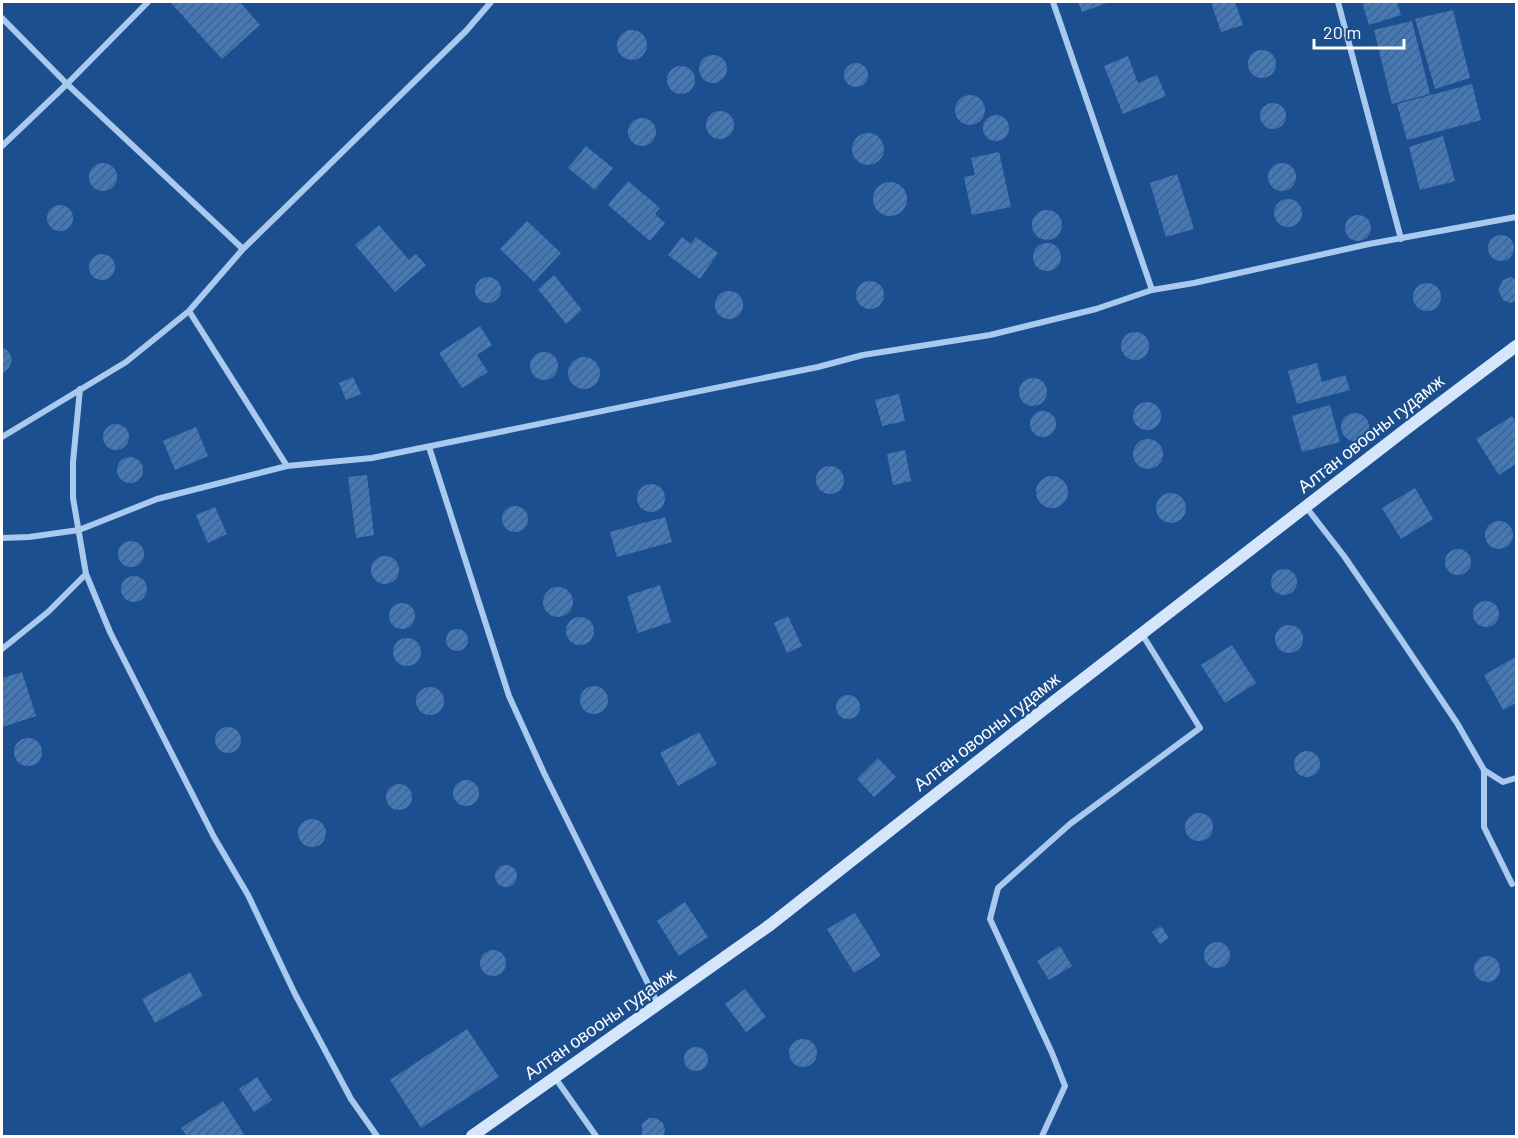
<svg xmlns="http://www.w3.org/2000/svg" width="1518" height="1138" font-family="Barlow,sans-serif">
	<defs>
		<pattern id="building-hatch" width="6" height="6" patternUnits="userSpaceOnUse" patternTransform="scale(1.5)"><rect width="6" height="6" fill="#4478b7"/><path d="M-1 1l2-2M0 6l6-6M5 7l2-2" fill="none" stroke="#486282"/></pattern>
	</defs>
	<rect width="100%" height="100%" fill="#1b4f8f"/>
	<path fill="url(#building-hatch)" d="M170,2H240L260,25L222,59Z
		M1078,2H1110L1082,12Z
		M1211,2H1235L1243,25L1221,32Z
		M1362,2H1397L1401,15L1369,25Z
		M1453,10L1470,78L1435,89L1415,19Z
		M1412,21L1430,94L1392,104L1374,30Z
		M617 45a15 15 0 1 1 30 0a15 15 0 1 1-30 0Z
		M1248 64a14 14 0 1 1 28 0a14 14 0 1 1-28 0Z
		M699 69a14 14 0 1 1 28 0a14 14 0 1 1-28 0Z
		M1128,56L1138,83L1157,75L1166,96L1123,114L1104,66Z
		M844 75a12 12 0 1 1 24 0a12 12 0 1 1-24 0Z
		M667 80a14 14 0 1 1 28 0a14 14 0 1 1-28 0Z
		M1472,84L1481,120L1407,140L1397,104Z
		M955 110a15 15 0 1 1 30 0a15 15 0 1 1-30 0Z
		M1260 116a13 13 0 1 1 26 0a13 13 0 1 1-26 0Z
		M706 125a14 14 0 1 1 28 0a14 14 0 1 1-28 0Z
		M983 128a13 13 0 1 1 26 0a13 13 0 1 1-26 0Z
		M628 132a14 14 0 1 1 28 0a14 14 0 1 1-28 0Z
		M852 149a16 16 0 1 1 32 0a16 16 0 1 1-32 0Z
		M1443,136L1455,181L1420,190L1409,147Z
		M586,146L613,168L595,190L568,168Z
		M999,152L1011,207L972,215L964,177L975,175L971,158Z
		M1268 177a14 14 0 1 1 28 0a14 14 0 1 1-28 0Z
		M89 177a14 14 0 1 1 28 0a14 14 0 1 1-28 0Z
		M1177,174L1194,229L1166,237L1150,183Z
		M628,181L660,208L655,214L665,223L650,241L608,205Z
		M873 199a17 17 0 1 1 34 0a17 17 0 1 1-34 0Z
		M1274 213a14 14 0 1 1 28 0a14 14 0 1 1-28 0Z
		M47 218a13 13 0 1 1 26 0a13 13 0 1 1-26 0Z
		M1032 225a15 15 0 1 1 30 0a15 15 0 1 1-30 0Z
		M1345 228a13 13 0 1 1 26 0a13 13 0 1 1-26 0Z
		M527,221L561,253L534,282L500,249Z
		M379,225L409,260L416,254L426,265L395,292L355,245Z
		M1488 248a13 13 0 1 1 26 0a13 13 0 1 1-26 0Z
		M682,237L691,244L696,237L718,253L700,279L668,255Z
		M1033 257a14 14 0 1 1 28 0a14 14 0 1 1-28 0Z
		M89 267a13 13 0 1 1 26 0a13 13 0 1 1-26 0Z
		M554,275L582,310L566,324L538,289Z
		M1511,277L1516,279V301L1510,303L1503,300L1498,290L1503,280Z
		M475 290a13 13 0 1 1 26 0a13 13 0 1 1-26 0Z
		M856 295a14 14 0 1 1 28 0a14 14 0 1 1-28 0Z
		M1413 297a14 14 0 1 1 28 0a14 14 0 1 1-28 0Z
		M715 305a14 14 0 1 1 28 0a14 14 0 1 1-28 0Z
		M480,326L492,345L477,355L488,372L462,388L439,353Z
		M1121 346a14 14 0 1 1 28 0a14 14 0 1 1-28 0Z
		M2,347L8,351L12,359L9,368L2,374Z
		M530 366a14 14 0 1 1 28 0a14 14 0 1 1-28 0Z
		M568 373a16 16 0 1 1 32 0a16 16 0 1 1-32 0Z
		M1317,363L1322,382L1345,375L1350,390L1297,404L1288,371Z
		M353,377L361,394L346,400L339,383Z
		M1019 392a14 14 0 1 1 28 0a14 14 0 1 1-28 0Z
		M899,394L905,421L882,426L875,400Z
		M1133 416a14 14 0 1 1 28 0a14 14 0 1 1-28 0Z
		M1330,405L1340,442L1302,452L1292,416Z
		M1030 424a13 13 0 1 1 26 0a13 13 0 1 1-26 0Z
		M1341 427a14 14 0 1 1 28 0a14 14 0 1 1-28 0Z
		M1512,416L1516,422V464L1499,475L1476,439Z
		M103 437a13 13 0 1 1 26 0a13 13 0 1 1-26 0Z
		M196,427L208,456L175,470L163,441Z
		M1133 454a15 15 0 1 1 30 0a15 15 0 1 1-30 0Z
		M905,450L911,481L893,485L887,454Z
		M117 470a13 13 0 1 1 26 0a13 13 0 1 1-26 0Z
		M816 480a14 14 0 1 1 28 0a14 14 0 1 1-28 0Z
		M367,475L374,535L356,538L348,477Z
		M1036 492a16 16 0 1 1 32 0a16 16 0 1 1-32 0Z
		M637 498a14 14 0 1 1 28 0a14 14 0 1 1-28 0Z
		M1415,488L1433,519L1401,539L1382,508Z
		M1156 508a15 15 0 1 1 30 0a15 15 0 1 1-30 0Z
		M502 519a13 13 0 1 1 26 0a13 13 0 1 1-26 0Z
		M215,507L227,534L208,543L196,515Z
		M665,517L672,542L617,557L610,532Z
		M1485 535a14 14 0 1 1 28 0a14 14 0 1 1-28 0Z
		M118 554a13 13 0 1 1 26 0a13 13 0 1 1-26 0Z
		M1445 562a13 13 0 1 1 26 0a13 13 0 1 1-26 0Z
		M371 570a14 14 0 1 1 28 0a14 14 0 1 1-28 0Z
		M1271 582a13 13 0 1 1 26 0a13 13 0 1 1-26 0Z
		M121 589a13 13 0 1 1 26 0a13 13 0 1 1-26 0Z
		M660,585L671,622L638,633L627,596Z
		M543 602a15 15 0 1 1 30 0a15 15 0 1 1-30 0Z
		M1473 614a13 13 0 1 1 26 0a13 13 0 1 1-26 0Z
		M389 616a13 13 0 1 1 26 0a13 13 0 1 1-26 0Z
		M788,616L802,646L787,653L774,623Z
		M566 631a14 14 0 1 1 28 0a14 14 0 1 1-28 0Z
		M1275 639a14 14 0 1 1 28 0a14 14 0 1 1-28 0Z
		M446 640a11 11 0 1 1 22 0a11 11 0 1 1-22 0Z
		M393 652a14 14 0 1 1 28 0a14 14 0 1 1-28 0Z
		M1232,645L1256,683L1225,703L1201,665Z
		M1516,657V703L1503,710L1484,675Z
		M22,672L36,716L2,727V678Z
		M580 700a14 14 0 1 1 28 0a14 14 0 1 1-28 0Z
		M416 701a14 14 0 1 1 28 0a14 14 0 1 1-28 0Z
		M836 707a12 12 0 1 1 24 0a12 12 0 1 1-24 0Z
		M215 740a13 13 0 1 1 26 0a13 13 0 1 1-26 0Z
		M699,732L717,764L678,786L660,753Z
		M14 752a14 14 0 1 1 28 0a14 14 0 1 1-28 0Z
		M1294 764a13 13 0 1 1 26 0a13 13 0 1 1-26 0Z
		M878,758L896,777L874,797L857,779Z
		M453 793a13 13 0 1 1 26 0a13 13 0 1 1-26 0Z
		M386 797a13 13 0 1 1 26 0a13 13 0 1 1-26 0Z
		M1185 827a14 14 0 1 1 28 0a14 14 0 1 1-28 0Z
		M298 833a14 14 0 1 1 28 0a14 14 0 1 1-28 0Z
		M495 876a11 11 0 1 1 22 0a11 11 0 1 1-22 0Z
		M685,902L708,937L679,956L657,921Z
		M855,913L881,956L854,973L827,929Z
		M1161,926L1169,938L1160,944L1152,932Z
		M1204 955a13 13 0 1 1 26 0a13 13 0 1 1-26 0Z
		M1060,946L1072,966L1049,980L1037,961Z
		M480 963a13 13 0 1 1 26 0a13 13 0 1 1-26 0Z
		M1474 969a13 13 0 1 1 26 0a13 13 0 1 1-26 0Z
		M190,972L203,996L155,1023L142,999Z
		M745,989L766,1017L746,1032L725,1004Z
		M467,1029L499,1077L421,1128L390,1080Z
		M789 1053a14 14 0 1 1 28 0a14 14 0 1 1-28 0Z
		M684 1059a12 12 0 1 1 24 0a12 12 0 1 1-24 0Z
		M257,1077L272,1100L254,1112L239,1089Z
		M223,1101L245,1136H187L181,1128Z
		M649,1118H656L663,1123L665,1130L663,1136H642V1124Z"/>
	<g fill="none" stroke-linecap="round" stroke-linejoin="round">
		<path stroke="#a9c9ee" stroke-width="6" d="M1053,2L1152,290
			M1338,2L1401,239
			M2,18L67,84L243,249
			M2,146L67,84L148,2
			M189,311L287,466
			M80,389L73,462V498L86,574L110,632L214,837L248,895L295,994L351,1099L377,1136
			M2,437L126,362L189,311L243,249L466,31L491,2
			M429,447L509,696L544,773L658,1004
			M1306,507L1344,556L1396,632L1457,723L1484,770L1503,782L1516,778
			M2,538L29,537L79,530L157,499L287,466L372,458L818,367L863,355L990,335L1096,309L1152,290L1194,283L1369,244L1516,217
			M2,649L48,612L86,574
			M1484,770V827L1512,884
			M556,1079L596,1136
			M1042,1136L1065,1086L1052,1053L990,919L998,888L1070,824L1200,728L1142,634"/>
		<path stroke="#d6e6fa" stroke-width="12" d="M472,1136L770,925L1043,710L1410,426L1516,346"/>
	</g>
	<g text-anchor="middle" stroke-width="4.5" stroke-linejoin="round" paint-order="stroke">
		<g font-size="18" fill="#fff" stroke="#1b4f8f">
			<text transform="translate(1371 434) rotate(-38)" y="6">Алтан овооны гудамж</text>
			<text transform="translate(987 732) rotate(-38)" y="6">Алтан овооны гудамж</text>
			<text transform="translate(600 1024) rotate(-35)" y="6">Алтан овооны гудамж</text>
		</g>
	</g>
	<rect width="1518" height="1138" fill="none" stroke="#ffffff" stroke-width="6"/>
	<path d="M1314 39v9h90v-9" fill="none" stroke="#ffffff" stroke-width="3"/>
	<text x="1323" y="39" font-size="18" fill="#ffffff" stroke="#1b4f8f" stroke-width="4.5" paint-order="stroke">20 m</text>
</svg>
